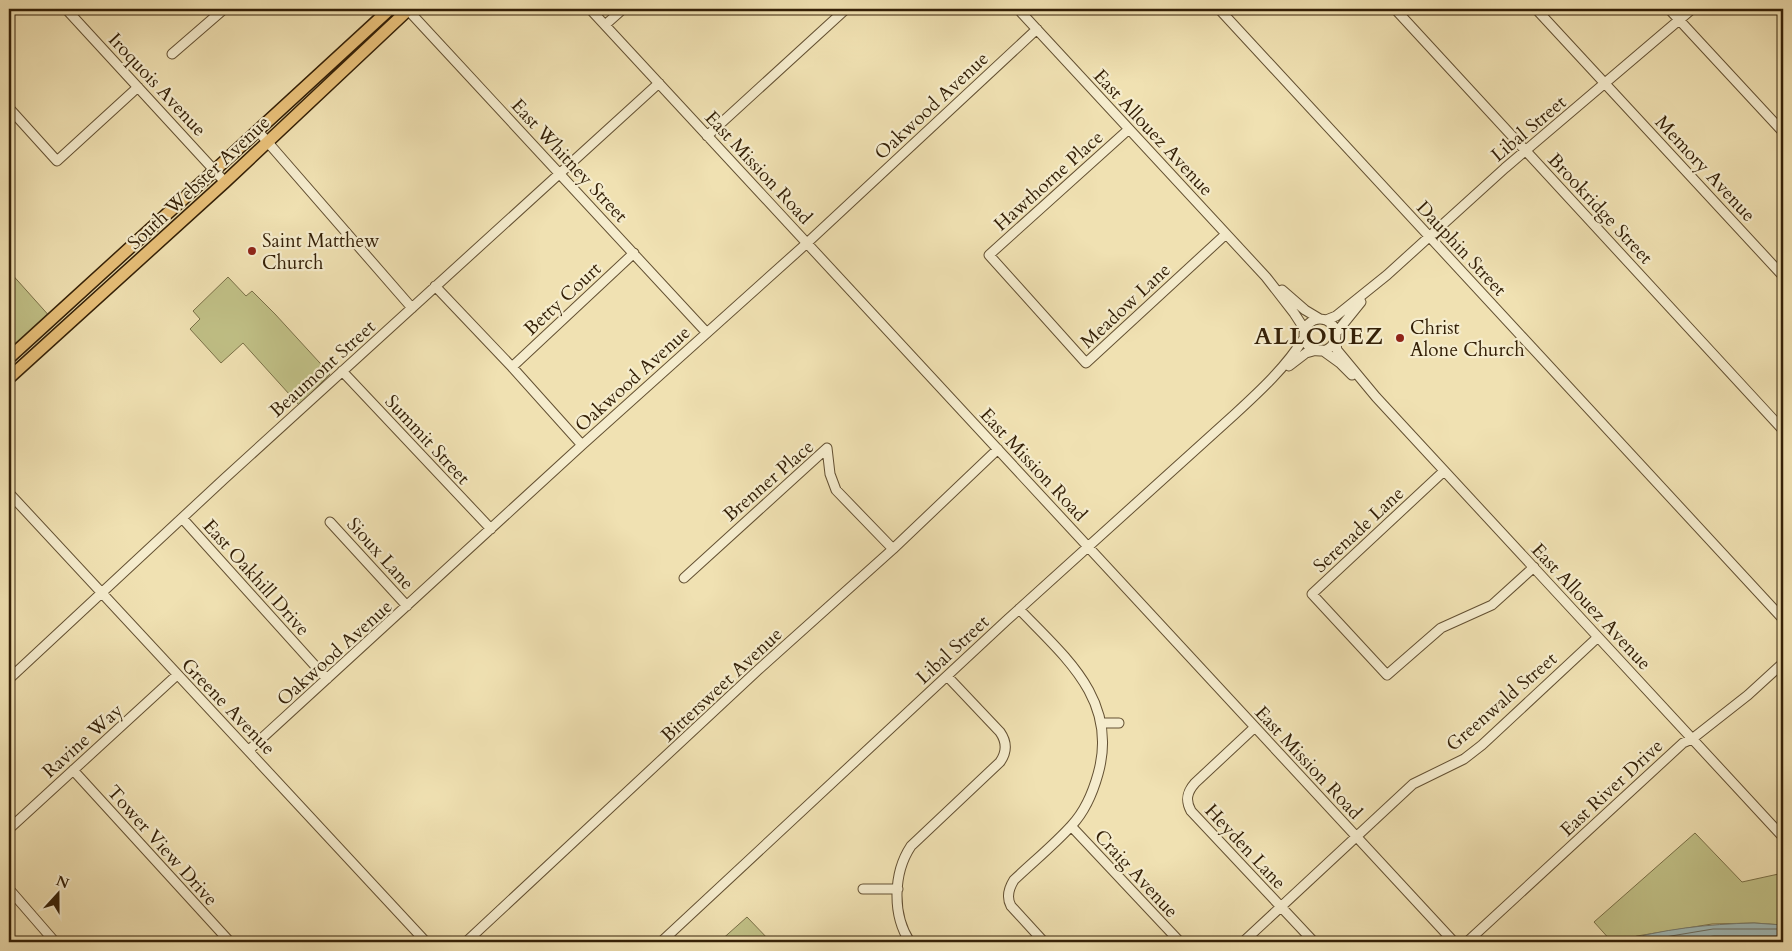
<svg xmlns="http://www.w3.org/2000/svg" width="1792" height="951" font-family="Cardo,serif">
	<rect width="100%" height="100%" fill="#f0e1b2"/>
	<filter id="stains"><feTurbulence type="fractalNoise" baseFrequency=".004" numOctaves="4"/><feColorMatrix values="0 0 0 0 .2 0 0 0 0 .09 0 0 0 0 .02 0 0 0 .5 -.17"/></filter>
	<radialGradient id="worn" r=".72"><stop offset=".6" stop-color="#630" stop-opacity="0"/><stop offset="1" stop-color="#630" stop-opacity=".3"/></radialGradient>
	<path fill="#c1c187" stroke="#7a7047" d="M9,271L52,319L9,358Z
		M228,277L246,296L252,291L275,314L330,374L299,405L243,343L221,363L190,329L200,319L193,311Z
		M1695,833L1742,882L1783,873V925L1754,923L1712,924L1637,936L1618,942H1612L1594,922Z
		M747,917L771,942H719Z"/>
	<path fill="#a0bab8" stroke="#757c71" d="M1754,923L1783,925V942H1618C1662,929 1708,924 1754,923Z"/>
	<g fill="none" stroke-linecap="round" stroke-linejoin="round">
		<path stroke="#6a6d60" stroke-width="1" d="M1635,942L1713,929H1783
			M1672,942L1714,936H1783"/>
		<g stroke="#635032" stroke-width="11">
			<path id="minor" d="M66,9L225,182
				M407,9L707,333
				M590,9L1454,942
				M1018,9L1266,277L1294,313L1305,330
				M1219,9L1783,619
				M1395,9L1783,430
				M1536,9L1783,276
				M1669,9L1783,132
				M605,25L623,9
				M172,54L224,9
				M9,108L57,161L138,87
				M1129,129L989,255L1086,363L1226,234
				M258,131L412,308
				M707,136L846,9
				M435,286L512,367L582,445
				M1282,290L1305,310L1320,319
				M1304 335a16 16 0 1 1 32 0a16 16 0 1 1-32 0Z
				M1326,320L1336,316L1387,275L1505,168L1692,9
				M1336,333L1361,302
				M1335,340L1337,350L1376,397L1783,837
				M1322,350L1340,363L1352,375
				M1289,366L1306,353L1317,350
				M512,367L634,253
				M342,371L491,529
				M1444,471L1312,594L1387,675L1441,628L1492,605L1534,567
				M9,493L426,942
				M182,518L327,679
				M330,522L407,606
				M684,578L827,448L830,474L836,490L893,549
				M1019,609C1065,657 1119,700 1098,774C1093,792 1085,811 1072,825C1055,844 1033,862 1014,880C1009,888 1006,897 1011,906L1044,942
				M9,679L224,479L659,83
				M1101,723H1119
				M1255,727L1195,783C1187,792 1185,800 1191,811L1314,942
				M249,750L582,445L807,243L1037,29
				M73,770L230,942
				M1071,826L1180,942
				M9,829L177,675
				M9,889L55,942
				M863,889H898
				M466,942L758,670L893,549L998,449
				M661,942L1007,620L1235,414C1260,391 1286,367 1304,338
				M910,942C892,915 893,873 911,846L1000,762C1007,752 1007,742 1000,732L947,676
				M1243,942L1413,784L1464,759L1482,745L1598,637
				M1467,942L1683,743L1692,739L1748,695L1783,663"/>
		</g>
		<g stroke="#342007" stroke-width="14">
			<path id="major" d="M9,358C136,242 264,126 390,9
				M9,378L225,182L409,9"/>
		</g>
		<use href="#minor" stroke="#f5eccd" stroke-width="9"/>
		<use href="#major" stroke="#e8c079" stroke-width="11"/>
	</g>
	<g fill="#8f2418" stroke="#f5eccd" stroke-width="2">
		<circle cx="252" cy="251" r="5"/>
		<circle cx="1400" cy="338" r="5"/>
	</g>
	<g text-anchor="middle" stroke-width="4.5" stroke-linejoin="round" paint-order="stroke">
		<g font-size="19" fill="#342007" stroke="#f5eccd">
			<text transform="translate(158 84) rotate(47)" y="7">Iroquois Avenue</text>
			<text transform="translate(931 105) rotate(-43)" y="7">Oakwood Avenue</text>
			<text transform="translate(1528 128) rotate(-40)" y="7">Libal Street</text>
			<text transform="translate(1154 132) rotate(47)" y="7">East Allouez Avenue</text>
			<text transform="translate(570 160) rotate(47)" y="7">East Whitney Street</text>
			<text transform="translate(759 167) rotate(47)" y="7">East Mission Road</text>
			<text transform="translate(1706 168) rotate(47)" y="7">Memory Avenue</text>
			<text transform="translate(1048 180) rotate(-42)" y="7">Hawthorne Place</text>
			<text transform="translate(198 182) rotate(-43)" y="7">South Webster Avenue</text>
			<text transform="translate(1601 208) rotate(47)" y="7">Brookridge Street</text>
			<text transform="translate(1462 248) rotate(47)" y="7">Dauphin Street</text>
			<text transform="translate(562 298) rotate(-43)" y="7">Betty Court</text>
			<text transform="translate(1125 305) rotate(-43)" y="7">Meadow Lane</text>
			<text transform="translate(322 368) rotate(-42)" y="7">Beaumont Street</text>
			<text transform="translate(632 378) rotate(-42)" y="7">Oakwood Avenue</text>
			<text transform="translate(428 439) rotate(47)" y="7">Summit Street</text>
			<text transform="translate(1034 464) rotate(47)" y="7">East Mission Road</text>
			<text transform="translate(768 480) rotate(-41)" y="7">Brenner Place</text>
			<text transform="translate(1358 529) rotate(-43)" y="7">Serenade Lane</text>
			<text transform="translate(381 553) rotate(48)" y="7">Sioux Lane</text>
			<text transform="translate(257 577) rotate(48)" y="7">East Oakhill Drive</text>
			<text transform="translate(1592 606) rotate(47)" y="7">East Allouez Avenue</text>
			<text transform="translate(952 649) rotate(-43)" y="7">Libal Street</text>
			<text transform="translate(334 652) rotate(-42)" y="7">Oakwood Avenue</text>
			<text transform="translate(721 684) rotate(-43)" y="7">Bittersweet Avenue</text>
			<text transform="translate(1501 701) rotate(-41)" y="7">Greenwald Street</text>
			<text transform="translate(229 706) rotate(46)" y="7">Greene Avenue</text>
			<text transform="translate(82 740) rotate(-42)" y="7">Ravine Way</text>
			<text transform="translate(1309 762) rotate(47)" y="7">East Mission Road</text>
			<text transform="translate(1611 787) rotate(-43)" y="7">East River Drive</text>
			<text transform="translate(163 845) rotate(48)" y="7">Tower View Drive</text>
			<text transform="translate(1246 846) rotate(47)" y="7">Heyden Lane</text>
			<text transform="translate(1137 873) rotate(47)" y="7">Craig Avenue</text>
		</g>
		<g font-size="19" fill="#342007" stroke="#f5eccd" text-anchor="start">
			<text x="262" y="247">Saint Matthew<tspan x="262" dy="22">Church</tspan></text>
			<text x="1410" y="334">Christ<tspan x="1410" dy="22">Alone Church</tspan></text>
		</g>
		<g font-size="24" font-weight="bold" letter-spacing="1" fill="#342007" stroke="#f5eccd">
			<text x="1319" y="344">ALLOUEZ</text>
		</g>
	</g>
	<rect width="1792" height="951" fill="none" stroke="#f0e1b2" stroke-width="30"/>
	<rect x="10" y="10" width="1772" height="931" fill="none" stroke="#342007" stroke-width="2.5"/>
	<rect x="15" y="15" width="1762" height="921" fill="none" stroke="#342007"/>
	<g transform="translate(58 894) rotate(21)" stroke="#f5eccd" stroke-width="4" paint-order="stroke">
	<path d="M0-4L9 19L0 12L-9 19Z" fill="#342007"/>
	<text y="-8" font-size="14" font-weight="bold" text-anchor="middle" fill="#342007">N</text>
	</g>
	<rect width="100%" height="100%" filter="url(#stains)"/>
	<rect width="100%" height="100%" fill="url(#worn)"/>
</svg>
